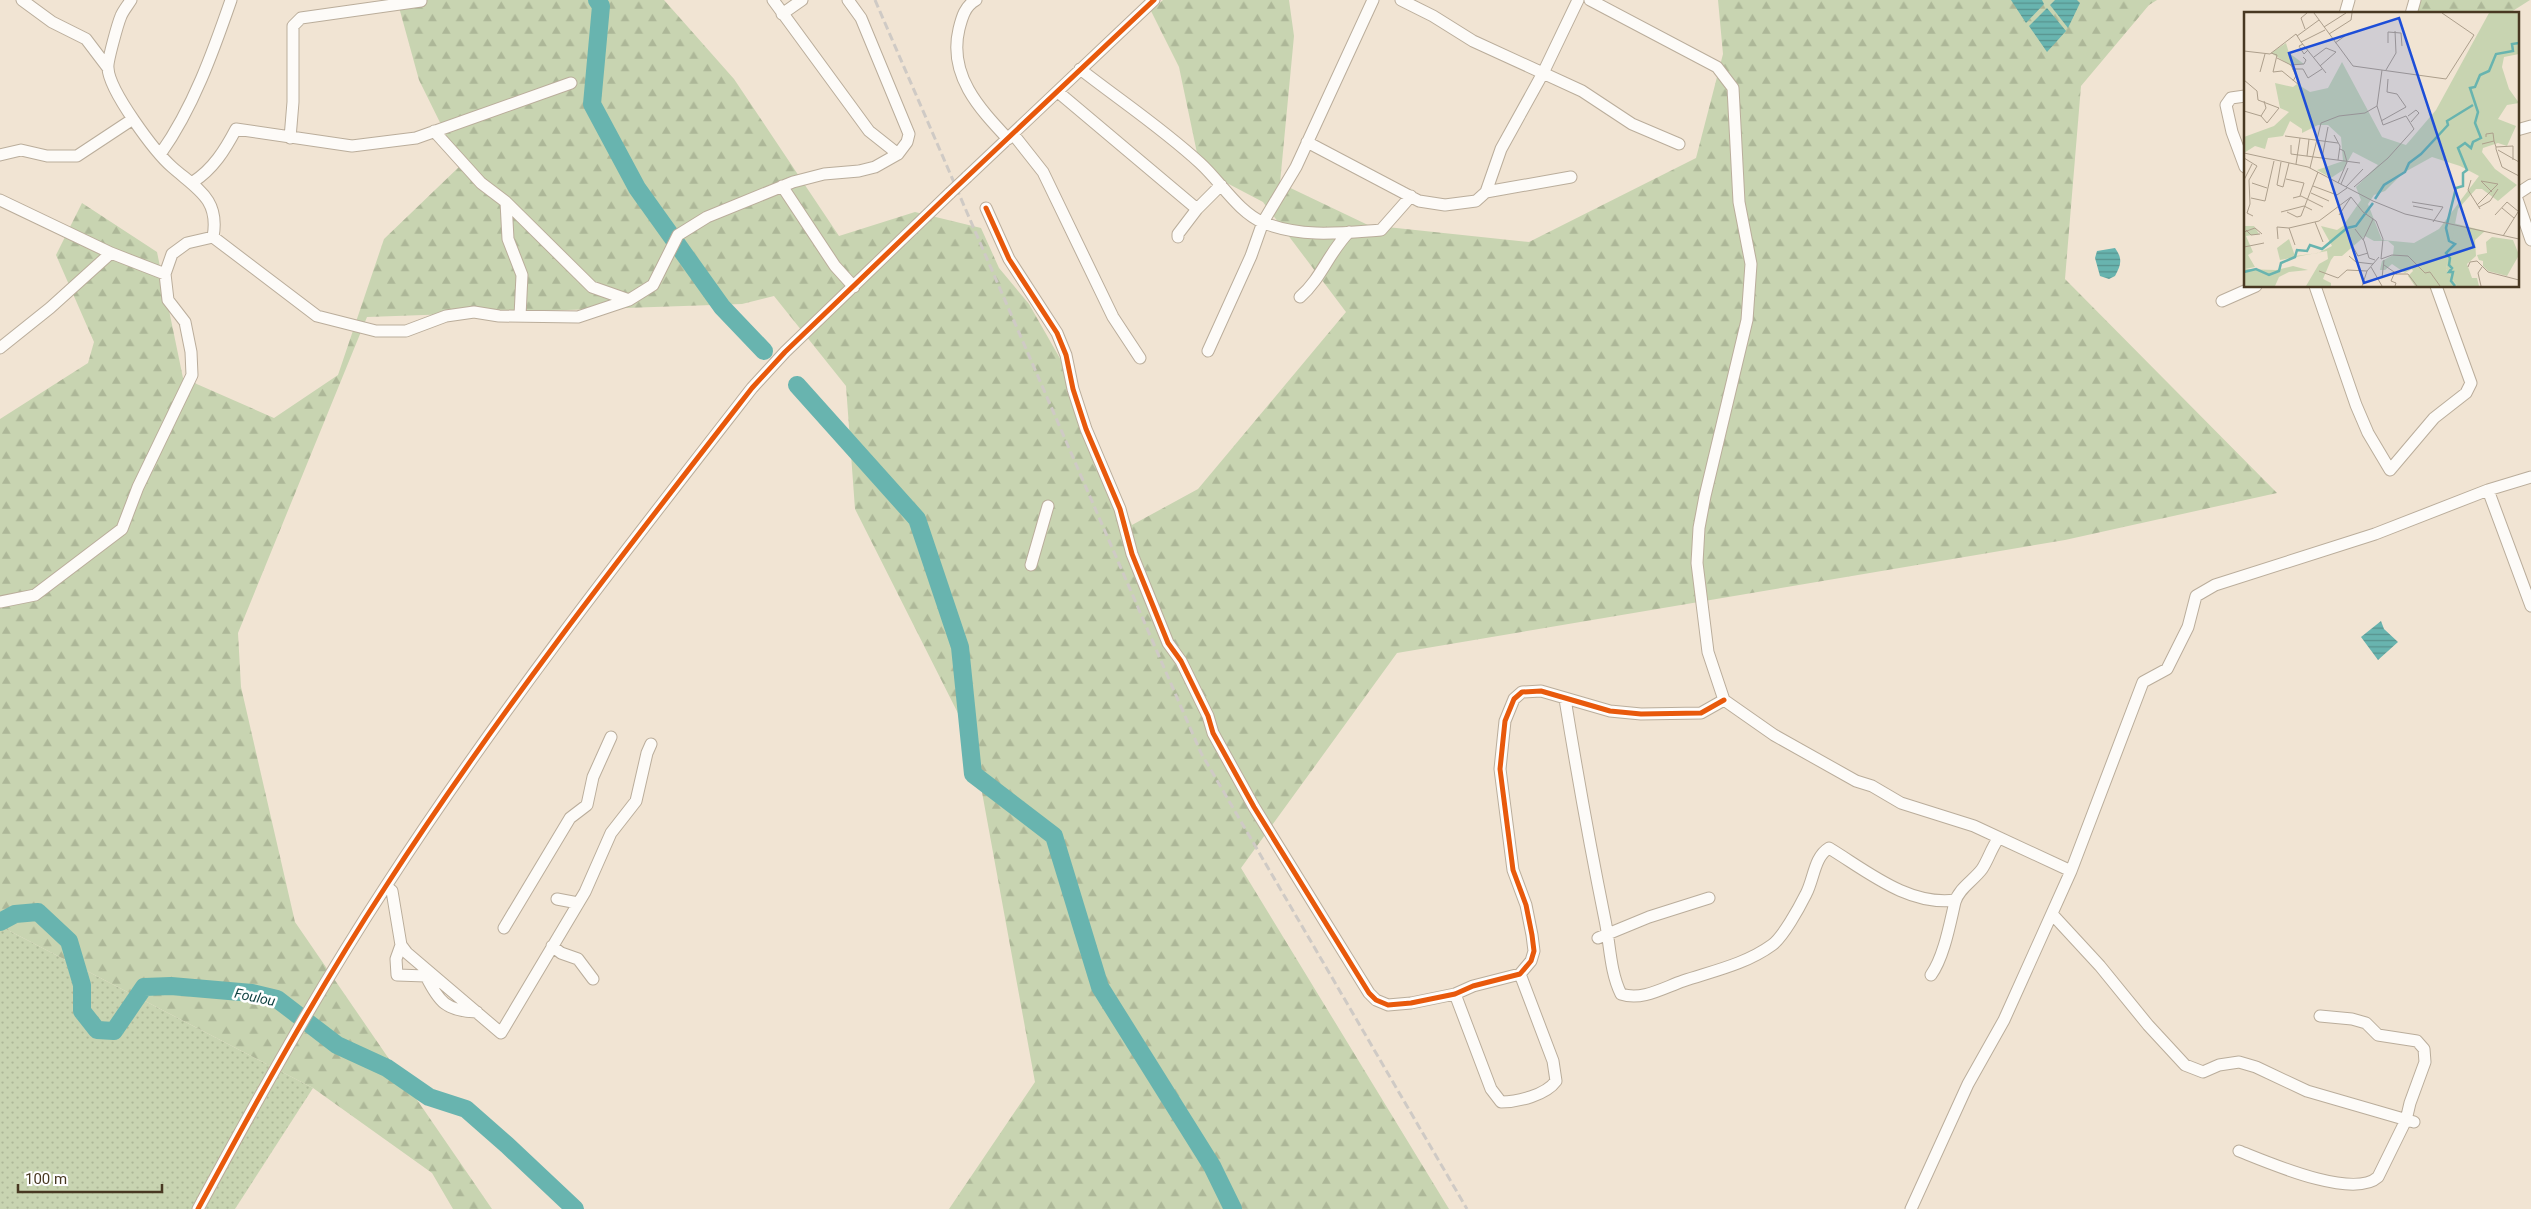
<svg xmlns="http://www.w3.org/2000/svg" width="2531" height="1209" font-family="Roboto,sans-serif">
	<defs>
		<pattern id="grass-dots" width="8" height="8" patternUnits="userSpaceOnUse" patternTransform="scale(1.25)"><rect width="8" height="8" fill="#c8d4b1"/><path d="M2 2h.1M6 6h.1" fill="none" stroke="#adb798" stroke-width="1.8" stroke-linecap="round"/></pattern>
		<pattern id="forest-firs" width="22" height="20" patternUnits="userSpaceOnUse" patternTransform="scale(1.25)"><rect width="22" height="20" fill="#c8d4b1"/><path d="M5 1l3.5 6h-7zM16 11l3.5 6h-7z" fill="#adb798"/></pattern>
		<pattern id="water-rules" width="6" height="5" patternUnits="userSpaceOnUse" patternTransform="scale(1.25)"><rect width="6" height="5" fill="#68b4af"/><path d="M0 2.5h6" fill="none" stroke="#58938e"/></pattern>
	</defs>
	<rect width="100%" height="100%" fill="#f1e4d3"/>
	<path fill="url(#grass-dots)" d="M0,926L313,1088L235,1209H0Z"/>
	<path fill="url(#forest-firs)" d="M397,0H664L734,79L839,236L915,212L981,228L999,268L1029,304L1070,376L1132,525L1198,489L1346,312L1263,202L1223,181L1197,153L1179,67L1151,11L1163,0H1289L1294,36L1280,183L1368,225L1529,242L1696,158L1723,54L1718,0H2157L2149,5L2081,86L2065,279L2277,493L2065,540L1397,653L1241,868L1449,1209H949L1035,1082L973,743L855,509L846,386L774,296L742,304L367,317L238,633L241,687L295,922L492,1209H453L432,1173L313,1088L0,926V419L88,363L94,342L56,255L82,203L157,252L183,378L274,418L338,375L384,239L461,165L419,80Z
		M2415,0H2530L2508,14H2412Z"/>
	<path fill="url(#water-rules)" d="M2011,0H2042L2044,4L2026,23Z
		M2055,0H2077L2080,3L2068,28L2050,5Z
		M2047,8L2066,31L2047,52L2029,26Z
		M2115,248C2123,259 2121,265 2115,276L2109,279L2100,276L2095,258L2097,251Z
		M2381,621L2384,629L2398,642L2378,660L2361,637Z"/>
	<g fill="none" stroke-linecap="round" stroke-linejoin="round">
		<path stroke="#68b4af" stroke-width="18" d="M597,0L601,6L592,104L637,188L722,307L764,351
			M797,385L917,519L960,647L973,774L1054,836L1100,987L1212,1166L1233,1209
			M0,922L15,914L38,912L69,941L82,985V1011L97,1030L114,1031L144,987L171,986L252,993L277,999L337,1045L387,1068L429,1097L466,1109L507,1145L575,1209"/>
		<g stroke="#baad9b" stroke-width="13">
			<path id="minor" d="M22,0L52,22L86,39L108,68
				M131,0C128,5 123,11 121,16C118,23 107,62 108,68C109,91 155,152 172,167C197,189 220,199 213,237
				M773,0L869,131L898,154
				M976,0C965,6 962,17 959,29C948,75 979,108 1008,139
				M1401,0L1433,16L1473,41L1582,91L1632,124L1679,144
				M1590,0L1717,67L1733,88L1739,202L1751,264L1747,320L1705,496L1699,528L1697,563L1708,652L1724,700L1774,735L1856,781L1872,786L1901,803L1974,826L2071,871
				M782,14L802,0
				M2345,14L2349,0
				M2411,14L2415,0
				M1080,69C1121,101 1162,128 1200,163C1221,182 1238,212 1264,223C1304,238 1340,233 1381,230L1411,196
				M1058,92L1197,209
				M2245,96L2231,98L2226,105L2232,132L2245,167
				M2517,130L2531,126
				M434,131L481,183L506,202L592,287L629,300
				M1013,134L1043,172L1113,317L1140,358
				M290,138L293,102V26L301,18L421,1
				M1307,142L1419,201L1445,205L1476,201L1486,192L1501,149L1543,73L1578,0
				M161,153C193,108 213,52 231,0
				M0,155L21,150L47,156H77L133,119
				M967,177L1154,0
				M193,182C213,169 225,150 236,129L352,146L416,138L571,83
				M782,186L835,266L854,287
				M1486,192L1571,177
				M2517,194L2531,185
				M2517,199L2531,240
				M0,200L111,253L165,274
				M506,202L508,239L522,275L520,316
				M986,208L1009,259L1057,333L1066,355L1073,389L1086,429L1120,509L1132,554L1168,643L1181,661L1208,716L1213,733L1254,807L1369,993L1376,1000L1388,1005L1411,1003L1455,994L1473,986L1520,974L1531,961L1534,951L1532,935L1526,905L1513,870L1500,769L1505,721L1514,699L1522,692L1541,691L1610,711L1641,714L1701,713L1724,700
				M1178,237V234L1197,209L1221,185
				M2315,286L2356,405L2368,433L2390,470L2434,418L2466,393L2471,383L2436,286
				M1300,297C1321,279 1329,252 1349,232
				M2222,301L2256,286
				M0,348L50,308L111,253
				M1208,351L1251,256L1263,222L1296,167L1373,0
				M2488,490L2531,606
				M1031,565L1048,506
				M0,602L35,595L122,529L138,487L192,375L191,352L185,322L168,300L165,274L172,254L187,243L213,237L317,316L376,331H406L446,316L474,312L499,316L578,317L629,300L653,285L678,235L707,217L793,182L824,174L859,171L875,167L898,154L907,142L909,134L861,18L848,0
				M1565,699C1577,773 1590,846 1605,920C1610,944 1610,972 1621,994C1642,1001 1663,988 1683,981C1713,971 1746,964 1772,945C1783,937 1799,908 1806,894C1814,879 1814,857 1829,848C1867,871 1908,906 1955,900
				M386,886L392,891L401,945L407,953L501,1033L585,892L611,833L636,801L647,753L651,744
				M557,899L578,903
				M2052,914L2100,966L2148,1025L2185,1065L2203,1072L2219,1065L2239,1062L2256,1067L2307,1091L2414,1122
				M504,928L570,818L587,805L593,777L611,737
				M1598,938L1649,917L1709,898
				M401,945L396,959L397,975L426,976C439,1002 446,1011 477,1012
				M552,946L561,953L578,959L593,979
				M1931,975C1944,957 1950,923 1955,902C1959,888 1974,880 1982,869C1988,860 1991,849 1998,839
				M1455,994L1491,1089L1501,1102C1518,1102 1546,1095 1556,1081L1553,1061L1520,974
				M2239,1151C2267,1162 2353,1200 2378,1177L2406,1120L2410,1103L2425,1062L2424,1049L2417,1041L2378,1035L2366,1023L2352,1019L2320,1016
				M198,1209C257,1100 318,990 386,886C498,713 625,551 752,388L785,352L950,193
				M1911,1209L1968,1084L2004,1020L2071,871L2143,682L2167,669L2188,627L2196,596L2215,585L2375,534L2488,490L2531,477"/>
		</g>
		<use href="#minor" stroke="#fdfbf8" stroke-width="11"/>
		<path stroke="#cfcac5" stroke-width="3" stroke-dasharray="8 4" stroke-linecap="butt" d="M875,0L1201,753L1467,1209"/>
		<g stroke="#baad9b" stroke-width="13" stroke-linecap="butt">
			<path id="minor-bridge" d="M950,193L967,177"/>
		</g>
		<use href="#minor-bridge" stroke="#fdfbf8" stroke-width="11"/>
		<g stroke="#fff" stroke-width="8">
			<path id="cycleway" d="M986,208L1009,259L1057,333L1066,355L1073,389L1086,429L1120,509L1132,554L1168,643L1181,661L1208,716L1213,733L1254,807L1369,993L1376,1000L1388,1005L1411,1003L1455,994L1473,986L1520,974L1531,961L1534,951L1532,935L1526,905L1513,870L1500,769L1505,721L1514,699L1522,692L1541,691L1610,711L1641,714L1701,713L1724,700
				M198,1209C257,1100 318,990 386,886C498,713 625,551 752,388L785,352L950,193L1154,0"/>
		</g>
		<use href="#cycleway" stroke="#e8590c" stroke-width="5"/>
	</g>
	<g text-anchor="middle" stroke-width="5" stroke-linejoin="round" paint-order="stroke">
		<g font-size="14" font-style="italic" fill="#0b3e3e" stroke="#fff">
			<text transform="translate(255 997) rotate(12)" y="5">Foulou</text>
		</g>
	</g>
	<g transform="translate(2244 12)">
		<rect width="275" height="275" fill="#f1e4d3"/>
		<path d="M209,211L241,219L231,228L232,244L223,252L228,266H233L235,274H245H213L202,257ZM0,214H10L15,222L2,224L9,240L4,243L11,255L1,257Z" fill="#c8d4b1"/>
		<path d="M245,1H275V42L260,45L258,55L265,77L275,91L263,93L254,107L272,114L263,134L254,131L239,136L238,140L251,157L273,173L254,189L238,177H232L214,197L202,257L213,274H171L164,264L169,259L168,257L161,261L148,252L141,258H136L138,249L149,243L150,234L144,229H130L121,224L98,244H90L87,248L79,267L87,271V274H62L75,252L84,247L83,239L36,248L33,236L45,227L51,244L74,241L88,234L77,214L93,218L99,214L117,188L112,175L134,153L109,140L99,158L87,166L73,158L99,149L97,125L84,113H74L58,121V117L46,109L39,124L24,126L21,137L11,134L0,141V125L30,114L45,100L36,96L31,71L49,75L53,72L66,80L84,76L98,50L138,125L162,133L192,98ZM188,145L216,154L235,164L195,217L170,231L138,228L124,192L130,183L141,179L159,161ZM42,31L45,41L60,52L46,53L27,41ZM248,225L269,228L275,243L263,264L244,259L239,254V249L235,248L233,243L243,241L242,230ZM49,254L64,258L45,260L35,265L31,274H0V257L32,258Z" fill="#c8d4b1" fill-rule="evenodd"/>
		<path fill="none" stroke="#68b4af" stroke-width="2.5" d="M131,187L140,173L161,160L165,151L177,142L204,113L203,109L229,93M0,260L12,257L25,263L35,259L37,251L51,245L53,238L63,239L66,233L78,237L103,216L112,214L129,191M211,274L207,269L209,260H205L208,256L205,253L206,246L202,241L211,232L205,229L202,216L212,176L219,174V161L223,158L214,136L221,131L227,136L229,130L237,126L231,111L234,100L226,76L231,75L236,63L245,59L252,42L269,39L268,32L275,31"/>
		<path fill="none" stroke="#ad9f8c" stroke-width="1" d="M70,1L109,54L202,67L230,23L198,1M80,15L102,1M61,17L57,6L63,1M85,22L107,8L108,1M53,24L75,8M57,30L82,61M91,31L105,21M144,31V20L157,21L158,34M59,32L55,34L60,42L64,38M0,39L26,42L52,22L57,30L81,18M27,41L33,43L29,60L38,59L55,73M70,45L82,36L92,40L76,54M33,46L47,53L52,64L49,69M46,53L60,52L62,48L59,45M48,57H59L64,66L78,57M142,58L152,41L151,19M16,60L21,42M0,68L13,79L14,88L35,96L23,111L17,104L0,99M17,104L22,96L20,89M164,104L172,98L175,101L167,110M137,109L162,95L153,82L143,80L144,67M90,123L96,134L94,148M41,124L94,131M242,125V122L249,121L250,129M238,132L250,129L252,135M47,133V142L116,151M252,137L258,155L275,164M252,137V135L269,134V148M254,138L275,150M0,141L64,155L129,189L161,202L275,227M63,144L65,127M0,146L13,154L5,168L6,192L3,201L9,204M78,146L84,115M37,150L33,173L39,175L45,151M52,152L56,126M66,156L77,111L95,104L121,101L133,94L138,58M42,167L60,171L56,184M0,168L8,152M227,168L224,178L236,197M237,169L248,180M8,171L23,176M94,171L103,150L100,139L96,137M97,172L104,156M69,174L93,183L103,176M102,175L119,157M110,175L144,146L170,117L162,104L139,113L133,94M67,181L85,189M107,185L119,200L132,209L139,227L137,247L148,243L164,244L181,261L186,260L196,274M7,186L21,189L30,149M49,186L57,184L79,195M168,190L199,195L189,210M233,193L254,172L237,169M169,194L189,198M235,195L246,189L254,177M258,196L270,206M37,200L60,194L68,198M43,200L53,205L57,204L74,160M95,203L107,185M251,203L263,190L275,200M71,210L79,230M45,216L51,233M111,217L120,229L125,246L131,248M2,218L7,223L16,222M0,220L11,216L18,222M259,224L274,200M34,227L33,215L45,216L75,209L107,185M119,228L129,207M108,233L114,244L124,241M0,235L20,231M105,244L112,250L129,252M140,253L153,262M127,255L138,274M224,255L226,250L233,249L244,260L275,268M75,259L94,266L103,258L123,259L135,245M138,266L140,248M118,274L123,259M151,274L152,271L147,269L150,262H164L173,274M237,274L234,261L238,255"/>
		<path fill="#1d4ed8" fill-opacity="0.15" stroke="#1d4ed8" stroke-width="2.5" d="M155,6L230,235L120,271L45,41Z"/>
		<rect width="275" height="275" fill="none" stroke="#483822" stroke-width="2.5"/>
	</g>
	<path d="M18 1184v8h144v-8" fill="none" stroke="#483822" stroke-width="2.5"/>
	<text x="25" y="1184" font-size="15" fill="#483822" stroke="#ffffff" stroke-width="4" paint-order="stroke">100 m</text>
</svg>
